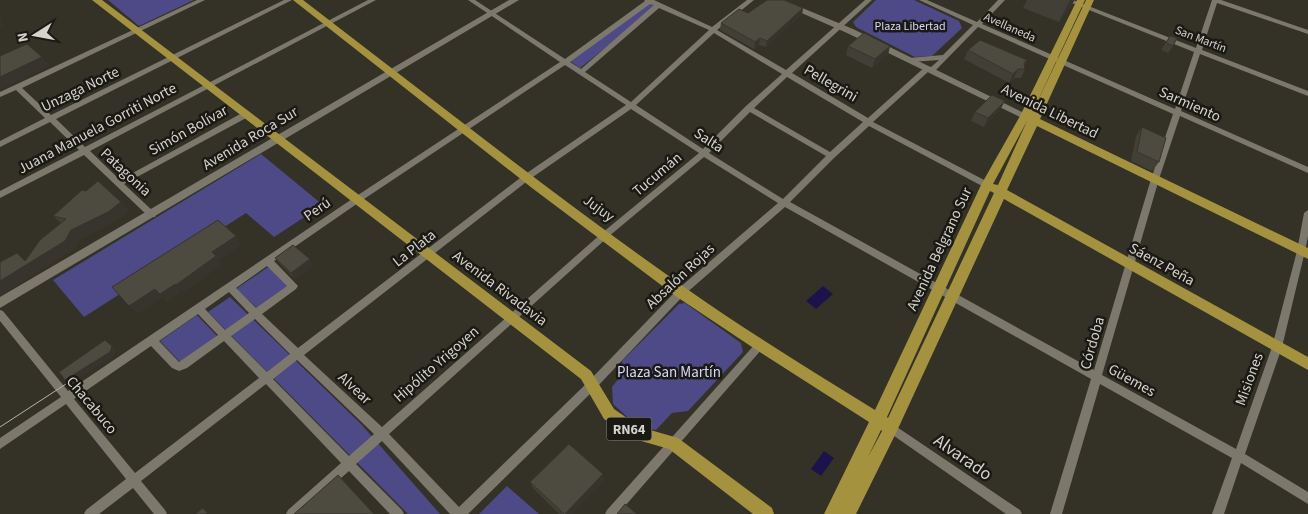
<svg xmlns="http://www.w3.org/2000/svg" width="1308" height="514" font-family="'Source Sans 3',sans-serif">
	<rect width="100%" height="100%" fill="#343126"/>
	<path fill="#4d4a87" d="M108,0H194L139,26Z
		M876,0H914L959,21L962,28L932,56L915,57L856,27L853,22Z
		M650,2L658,6L580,68L567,59Z
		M261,154L323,205L274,237L246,213L84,317L53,280Z
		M268,267L289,285L257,308L236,289Z
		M230,297L361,424L440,514H408L208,312Z
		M685,303L741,343L743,352L688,411L672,413L656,430L638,427L613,404L612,387L623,373L622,361L679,304Z
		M197,315L217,336L181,363L160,341Z
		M507,486L539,514H479Z"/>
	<path fill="#1c134c" d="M823,286L833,294L816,309L806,301Z
		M824,451L834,458L821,476L811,469Z"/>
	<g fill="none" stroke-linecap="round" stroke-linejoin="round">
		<path fill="#7c796c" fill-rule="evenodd" d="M197,0H205L22,88L51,115L284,0H292L56,119L85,147L368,0H376L90,151L120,180L242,113H248V117L124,184L155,213L156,215L155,217H149L84,155L0,198V191L79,150L50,122L0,147V141L45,118L16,90L0,97V92Z
			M468,0H475L565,59L645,1L644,0H654L712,27L747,0H754L717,30L786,70L865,0H872L792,73L868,118L926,66L931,67L939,60L911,62H909V58L943,55L973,25L919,0H927L977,22L998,0H1005L982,24L1175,109L1194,52L1064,0H1073L1196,48L1212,0H1221L1308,30V34L1217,3L1202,50L1308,91V96L1200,54L1181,111L1308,167V173L1180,116L1159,179L1102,375L1236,449L1272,347L1297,251L1304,213L1308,210V236L1305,251L1282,347L1245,454L1308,492V504L1241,463L1224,514H1212L1232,458L1100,384L1062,514H1050L1091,379L785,207L684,295L596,388L468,514H450L382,441L356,464L402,510L404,514H390L349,471L300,514H286L288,510L341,463L266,384L141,481L165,510L167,514H154L133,488L99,514H84L86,510L126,479L66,404L0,449V438L61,397L0,321V310L3,311L68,391L355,197L560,62ZM650,4L654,5L581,69L570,62ZM659,8L709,30L631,102L585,72ZM978,27L1173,114L1151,179L1094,370L790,202L834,158L869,126L984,187H990L991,185L990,183L873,122L929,71L934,72ZM714,33L782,74L746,106L703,149L636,105ZM565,65L626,105L524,175L298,348L262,314L296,289L298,286L274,261L361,201ZM787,77L863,122L830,152L754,108ZM631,109L699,153L602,233L382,427L304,355L530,179ZM750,112L826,156L783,199L709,153ZM704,157L778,203L678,289L588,382L459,507L389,434L608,237ZM267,266L287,286L256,308L236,288ZM229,292L249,313L225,330L205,309ZM198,314L218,335L179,362L159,341ZM255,319L290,354L267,372L231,336ZM224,341L259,378L135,473L74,399L151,346L172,368L179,371L187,368ZM297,360L374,434L349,456L273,379Z
			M759,342L762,343L764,346L762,349L618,514H605L607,510L756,343Z
			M891,423L1020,510L1022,514H1006L887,431L886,428L887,425Z"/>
		<path fill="#7c796c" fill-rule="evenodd" d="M509,0H519L0,308V297Z
			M772,0H783L853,29L1030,116L1025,119L1022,118L847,33Z"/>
		<path fill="#a4923f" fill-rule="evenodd" d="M92,0H102L591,371L614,409L640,427L678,438L772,508L774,514H753L669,449L631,438L604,419L581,379Z
			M293,0H303C430,97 556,197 687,289C748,332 812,371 875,410L981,185L1020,116L1077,0H1085L1031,115L1086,0H1094L1040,119L1308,248V259L1037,126L1007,190L1308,357V370L1004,199L896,433L856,514H824L869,422L755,349L677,297L532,188ZM1027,121L998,185L993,184ZM990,191L994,193L888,418L887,417ZM881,430L882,431L868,457Z"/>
		<path stroke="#b4b2aa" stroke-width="1" d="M0,427L69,382"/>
	</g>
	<path fill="#424036" d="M1027,0H1074L1072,5L1059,22L1023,8Z
		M748,13L802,15L766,47L759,45L754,49L720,30L721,23Z
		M1170,36L1173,46L1168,53L1161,50Z
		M848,46L888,55L872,68L846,55Z
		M968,50L1027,60L1025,64V69L1021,78H1014L1009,83L964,59Z
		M1000,110L984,127L971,121L975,112Z
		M1142,127L1159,162L1152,171L1131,161L1136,136Z
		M121,202L129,211L116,221L80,239L73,250L26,260L61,223L53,216Z
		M275,258L314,266L295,279L280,264Z
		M497,291L521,302L515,307L498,295Z
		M604,481L572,514H559L533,488L530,482Z"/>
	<path fill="#36342c" d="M1070,0H1074L1072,5L1059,22Z
		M803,8L802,15L766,47L767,41Z
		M0,13L4,27L0,29Z
		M760,38L759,45L754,49L755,42Z
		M890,46L888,55L872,68L875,59Z
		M42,57L50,66L0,90V77Z
		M1018,69L1014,78L1009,83L1013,74Z
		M1005,101L1000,110L984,127L988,118Z
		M121,202L129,211L116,221L80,239L73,250L0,296V281L17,253L29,263L71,230Z
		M236,236L242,245L219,260L222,265L184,293L176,285L212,252Z
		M310,259L314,266L295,279L291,273Z
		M175,284L182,292L167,302L163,297L138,314L129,306L155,289Z
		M520,297L521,302L515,307L514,303Z
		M112,346L116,350L115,356L70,383L65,380Z
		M603,474L604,481L572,514H565Z"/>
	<path fill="#4d4a3f" stroke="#36342c" d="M767,0H784L803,8L767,41L760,38L755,42L721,23L739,9L748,13Z
		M864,33L890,46L875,59L848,46Z
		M1170,36L1177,38L1173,46L1166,43Z
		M980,40L1027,60L1024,63L1025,69H1018L1013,74L968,50Z
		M27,44L42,57L0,77V56Z
		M992,95L1005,101L988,118L975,112Z
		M1142,127L1166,138L1159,162L1137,152Z
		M98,181L121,202L108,212L71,230L65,241L0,281V262L17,253L25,261L40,240L66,219L53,216L82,190L86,191Z
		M218,220L236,236L212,252L216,256L176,285L175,284L160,294L155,289L129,306L112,287Z
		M293,245L310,259L291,273L275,258Z
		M504,285L520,297L514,303L497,291Z
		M105,340L112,346L110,352L65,380L59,372Z
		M569,444L603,474L565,514H564L530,482Z
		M338,475L374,514H294Z
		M625,504L637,514H617Z
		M203,508L208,514H195Z"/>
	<g text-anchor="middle" stroke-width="5" stroke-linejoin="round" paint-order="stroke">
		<g font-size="12" fill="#d6d7fd" stroke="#1b1914">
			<text x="910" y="30">Plaza Libertad</text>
		</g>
		<g font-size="12" fill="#d5d3cc" stroke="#1b1914">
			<text transform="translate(1010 27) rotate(24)" y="4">Avellaneda</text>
			<text transform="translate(1201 39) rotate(21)" y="4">San Martín</text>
		</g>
		<rect fill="#1b1914" stroke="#9d9b95" stroke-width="1" x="606.5" y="417.5" width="45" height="23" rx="4"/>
		<g font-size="14" font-weight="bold" fill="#d5d3cc">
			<text x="629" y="434">RN64</text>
		</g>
		<g font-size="15" fill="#d5d3cc" stroke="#1b1914">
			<text transform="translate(831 83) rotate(30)" y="5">Pellegrini</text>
			<text transform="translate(80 89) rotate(-26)" y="5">Unzaga Norte</text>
			<text transform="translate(1190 104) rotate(24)" y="5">Sarmiento</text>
			<text transform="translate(1050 111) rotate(26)" y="5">Avenida Libertad</text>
			<text transform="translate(97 128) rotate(-28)" y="5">Juana Manuela Gorriti Norte</text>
			<text transform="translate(188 130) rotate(-29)" y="5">Simón Bolívar</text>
			<text transform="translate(250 138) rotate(-31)" y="5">Avenida Roca Sur</text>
			<text transform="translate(709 140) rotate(33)" y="5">Salta</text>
			<text transform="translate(126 172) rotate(43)" y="5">Patagonia</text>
			<text transform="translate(657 174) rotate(-40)" y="5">Tucumán</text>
			<text transform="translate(599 208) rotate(36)" y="5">Jujuy</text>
			<text transform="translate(317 209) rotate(-35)" y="5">Perú</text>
			<text transform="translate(414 248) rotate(-38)" y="5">La Plata</text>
			<text transform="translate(939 249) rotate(-65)" y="5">Avenida Belgrano Sur</text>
			<text transform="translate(1162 264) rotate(29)" y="5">Sáenz Peña</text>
			<text transform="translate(680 276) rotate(-43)" y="5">Absalón Rojas</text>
			<text transform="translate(500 288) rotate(37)" y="5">Avenida Rivadavia</text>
			<text transform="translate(1092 343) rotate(-74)" y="5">Córdoba</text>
			<text transform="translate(436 364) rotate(-41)" y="5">Hipólito Yrigoyen</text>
			<text transform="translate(1249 379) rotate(-70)" y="5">Misiones</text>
			<text transform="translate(1132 380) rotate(29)" y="5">Güemes</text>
			<text transform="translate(355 388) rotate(43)" y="5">Alvear</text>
			<text transform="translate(92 405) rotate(50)" y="5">Chacabuco</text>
		</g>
		<g font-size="15" fill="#d6d7fd" stroke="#1b1914">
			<text x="669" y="377">Plaza San Martín</text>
		</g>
		<g font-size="18" fill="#d5d3cc" stroke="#1b1914">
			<text transform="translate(963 457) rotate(35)" y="6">Alvarado</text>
		</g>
	</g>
	<g transform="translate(35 35) rotate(259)" stroke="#1b1914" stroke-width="4" paint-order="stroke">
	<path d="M0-4L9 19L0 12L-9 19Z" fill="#d5d3cc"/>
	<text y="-8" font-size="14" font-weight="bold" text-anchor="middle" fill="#d5d3cc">N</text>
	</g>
</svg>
